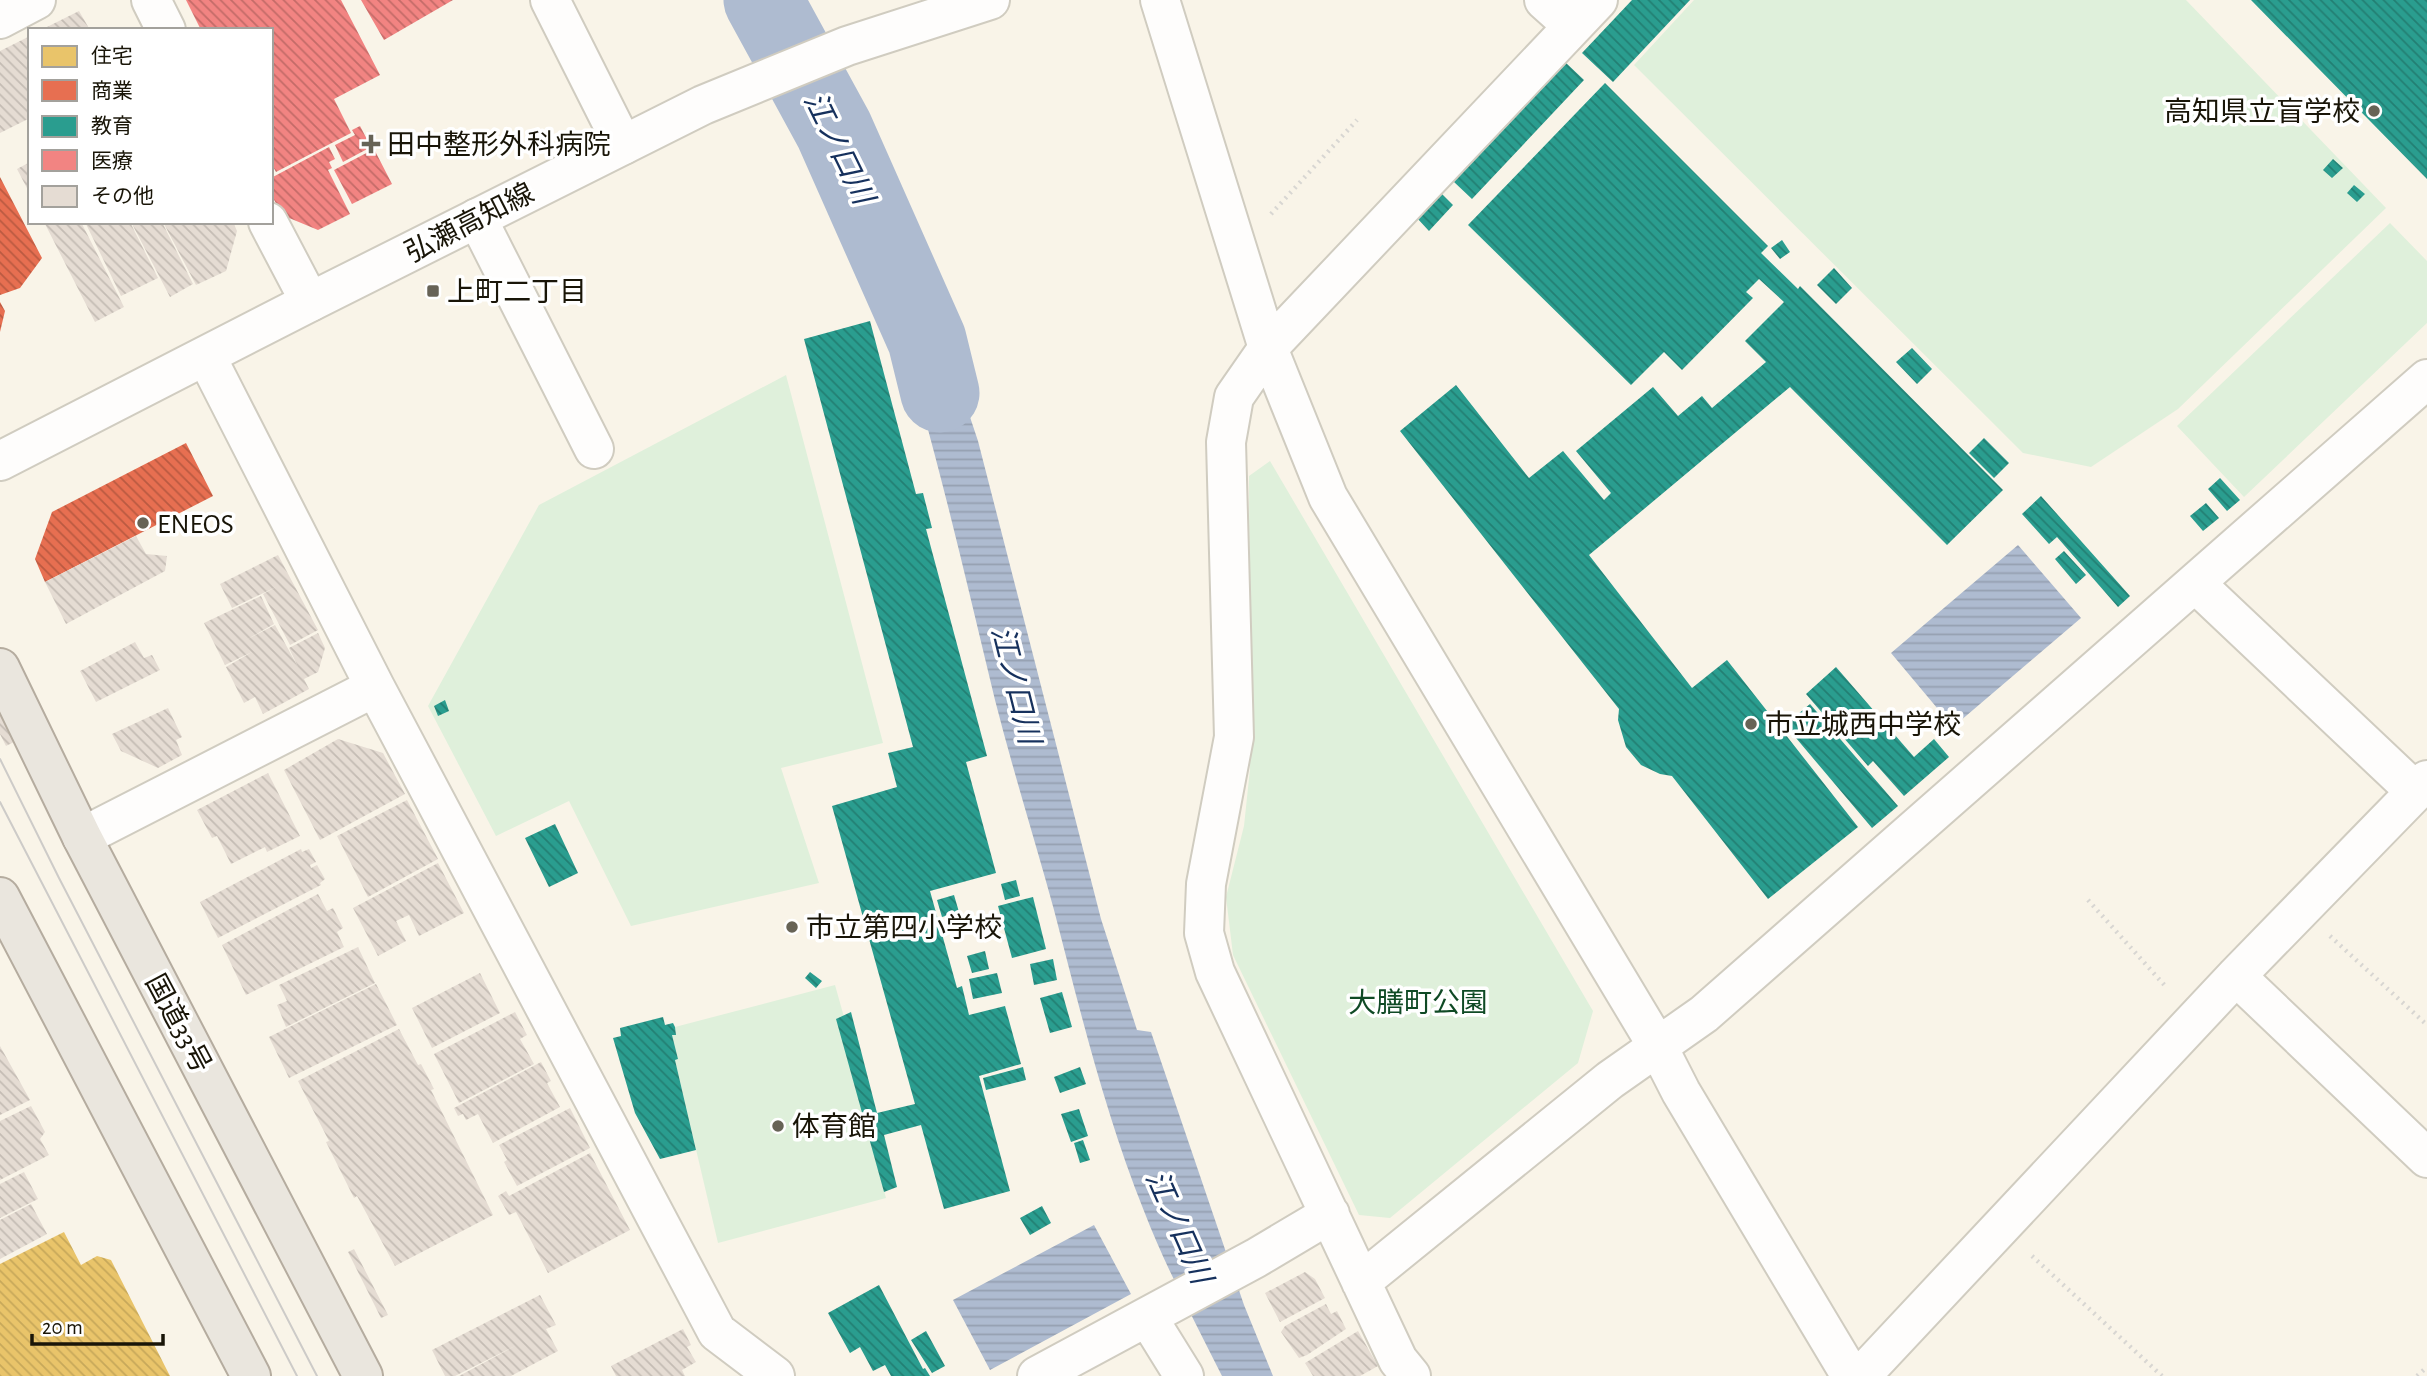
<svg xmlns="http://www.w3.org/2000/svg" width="2427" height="1376" font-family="'Alegreya Sans','Noto Sans JP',sans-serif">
	<defs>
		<pattern id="water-rules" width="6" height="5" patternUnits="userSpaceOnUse" patternTransform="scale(1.75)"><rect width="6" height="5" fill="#aebbd0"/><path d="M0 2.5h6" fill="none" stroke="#95a0b1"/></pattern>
		<pattern id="homes-back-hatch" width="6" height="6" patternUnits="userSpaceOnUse" patternTransform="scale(1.75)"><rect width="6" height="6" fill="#e9c46a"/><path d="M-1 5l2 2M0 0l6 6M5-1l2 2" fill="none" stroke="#c7a85a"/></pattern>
		<pattern id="shops-back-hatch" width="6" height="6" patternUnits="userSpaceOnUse" patternTransform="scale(1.75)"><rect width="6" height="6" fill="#e76f51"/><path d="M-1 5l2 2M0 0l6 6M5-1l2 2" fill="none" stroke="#ba5a41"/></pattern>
		<pattern id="schools-back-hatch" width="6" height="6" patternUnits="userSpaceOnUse" patternTransform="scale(1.75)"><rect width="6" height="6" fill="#2a9d8f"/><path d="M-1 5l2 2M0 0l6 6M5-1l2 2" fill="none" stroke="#237f73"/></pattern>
		<pattern id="health-back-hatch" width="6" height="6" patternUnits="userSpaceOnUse" patternTransform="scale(1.75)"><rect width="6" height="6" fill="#f28482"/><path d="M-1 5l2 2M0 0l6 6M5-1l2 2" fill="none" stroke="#c36b68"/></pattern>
		<pattern id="building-back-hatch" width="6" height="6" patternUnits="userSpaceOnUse" patternTransform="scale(1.75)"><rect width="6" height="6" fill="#e5dcd3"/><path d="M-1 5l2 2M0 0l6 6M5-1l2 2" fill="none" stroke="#c4bcb4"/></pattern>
	</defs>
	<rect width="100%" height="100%" fill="#f9f4e8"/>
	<path fill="#dff0db" d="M1694,0H2186L2386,208L2178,409L2091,467L2023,453L1634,65Z
		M2390,223L2427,261V323L2244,497L2177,426Z
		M786,375L883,743L781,768L819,883L631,926L569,801L496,836L428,706L539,505Z
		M1270,461L1593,1011L1578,1063L1390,1218L1359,1215L1233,955L1226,897L1244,826L1250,769L1249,476Z
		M835,985L844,1017L837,1020L886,1198L718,1243L675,1060L678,1059L672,1035L676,1034L675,1027Z"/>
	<path fill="url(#water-rules)" d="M921,288L949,354L978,441L1101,919L1137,1030L1151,1032L1244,1305L1273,1376H1222C1195,1322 1166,1268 1144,1211C1105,1114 1080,1010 1054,910C1035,840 1013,771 995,700C962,563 931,426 887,291Z
		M2018,545L2081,618L1953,727L1891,653Z
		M1094,1225L1131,1294L990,1370L953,1300Z"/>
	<path fill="url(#homes-back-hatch)" d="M64,1232L81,1265L97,1256L111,1260L170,1376H0V1264Z"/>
	<path fill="url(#shops-back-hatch)" d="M0,177L42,258L20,288L0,295Z
		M0,302L5,311L0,332Z
		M186,443L213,496L45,582L35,559L52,512Z"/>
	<path fill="url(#schools-back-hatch)" d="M1632,0H1690L1613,82L1582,53Z
		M2251,0H2427V179Z
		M1565,62L1584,80L1472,199L1453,181Z
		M1605,83L1768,246L1761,253L1798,289L1800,286L2003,490L1947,545L1790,387L1589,555L1692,688L1727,660L1858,827L1768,899L1672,776L1660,774L1641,765L1626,747L1618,720L1619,709L1400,431L1456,385L1529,478L1563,451L1604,500L1611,493L1576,451L1653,387L1678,416L1702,396L1712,408L1766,362L1745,341L1784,302L1759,279L1746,292L1753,298L1682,370L1664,352L1631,385L1468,225Z
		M2333,159L2343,168L2332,178L2323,170Z
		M2354,185L2365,194L2357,202L2347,193Z
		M1441,193L1453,205L1429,231L1417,218Z
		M1782,240L1790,252L1780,259L1771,248Z
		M1834,268L1852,288L1836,304L1817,285Z
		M870,321L916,494L923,493L932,528L926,529L987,756L966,762L996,873L930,891L957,988L962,986L969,1015L1005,1006L1021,1064L979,1076L1010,1191L944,1209L921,1125L884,1135L897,1187L884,1192L836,1019L851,1012L877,1113L915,1104L832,806L897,787L888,753L913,747L804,339Z
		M1912,348L1932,369L1917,384L1896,362Z
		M1984,438L2009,463L1994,478L1969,453Z
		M2220,478L2240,500L2227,511L2208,489Z
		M2041,496L2130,596L2118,607L2057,537L2049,544L2022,514Z
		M2206,503L2219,518L2203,531L2190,516Z
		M2064,551L2086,575L2076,584L2055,559Z
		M1836,667L1914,757L1934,739L1949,757L1904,796L1873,761L1868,766L1806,694Z
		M445,700L449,711L438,716L434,706Z
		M1810,704L1898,806L1872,828L1785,725Z
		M555,824L578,873L549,887L525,838Z
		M1016,880L1020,896L1005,900L1001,884Z
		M954,895L959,912L942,917L937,900Z
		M1033,897L1046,949L1012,958L998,906Z
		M985,951L989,969L972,973L967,956Z
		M1053,959L1057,980L1034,985L1030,964Z
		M810,972L822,981L816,988L805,978Z
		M997,973L1002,993L973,999L969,979Z
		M1062,992L1072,1027L1050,1033L1040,998Z
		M663,1017L665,1025L673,1023L675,1027L676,1035H672L678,1059L675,1060L696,1150L660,1159L635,1113L613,1038L621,1036L620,1028Z
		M1023,1067L1026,1080L986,1090L983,1078Z
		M1080,1067L1086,1084L1060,1093L1054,1077Z
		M1079,1109L1088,1136L1071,1142L1061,1114Z
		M1083,1140L1090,1160L1080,1163L1074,1143Z
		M1042,1206L1051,1223L1030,1235L1020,1218Z
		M879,1285L923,1369L925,1368L930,1376H891L885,1365L873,1371L860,1347L850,1353L828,1313Z
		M926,1331L945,1366L932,1373L911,1340Z"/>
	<path fill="url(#health-back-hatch)" d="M186,0H341L380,75L334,99L351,133L276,172L271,163V30H201Z
		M361,0H453L384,40Z
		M360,126L371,147L343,162L335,145L355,135L352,130Z
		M329,147L335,159L329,162L332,168L328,170L350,214L318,230L282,215L271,194V178Z
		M374,149L392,184L352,204L334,170Z"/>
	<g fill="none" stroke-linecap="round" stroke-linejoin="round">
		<path stroke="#aebbd0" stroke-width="79" d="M763,0L834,130L927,340L940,393"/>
	</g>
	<path fill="url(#building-back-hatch)" d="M79,11L90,30H41Z
		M30,36V118L0,133V51Z
		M30,162V194L17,169Z
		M44,222H81L124,307L95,322Z
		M85,222H130L158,278L121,296Z
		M131,222H162L193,284L170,297Z
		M163,222H233L237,231L226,271L196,285Z
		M136,536L146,554L167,556L165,571L66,624L45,582Z
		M278,555L318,630L290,645L263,594L276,587L232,608L220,584Z
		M261,596L274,624L246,640L275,625L298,667L289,648L318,633L325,648L318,672L304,679L309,689L263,714L255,697L244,703L226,667L252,652L225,665L204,623Z
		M135,642L144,658L152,655L160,670L96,702L80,671Z
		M168,708L182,737L176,740L182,755L158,768L121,751L112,734Z
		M0,710L16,741L6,746L0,734Z
		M338,739L383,753L405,794L320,840L284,770Z
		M268,773L300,836L267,852L265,847L231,864L217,836L212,838L197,810Z
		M407,800L438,859L368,897L337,836Z
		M301,849L302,852L309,849L316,862L310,865L311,868L317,865L325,879L320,883L321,885L218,938L200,902Z
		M438,863L464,913L419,936L409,915L396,921L406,941L378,956L353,908Z
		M318,894L327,911L333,908L343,928L337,932L344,947L246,995L222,945Z
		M358,947L375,983L286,1027L277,1005L287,1001L279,985Z
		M480,973L500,1013L432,1048L412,1008Z
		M376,984L397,1025L289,1078L269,1037Z
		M515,1012L527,1035L520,1039L534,1064L459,1103L434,1054Z
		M399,1029L418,1065L421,1064L434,1089L431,1090L493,1215L395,1266L357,1196L354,1198L326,1142L329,1141L298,1081Z
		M0,1046L30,1100L0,1115Z
		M541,1062L551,1081L547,1083L560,1107L493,1143L478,1114L466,1120L463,1114L458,1116L454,1108Z
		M31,1106L45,1132L40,1139L49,1155L0,1180V1121Z
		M570,1108L590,1148L517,1186L504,1162L507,1160L499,1145Z
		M590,1153L630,1230L548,1273L516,1212L509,1215L498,1196L506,1191L509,1196Z
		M24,1172L38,1199L0,1218V1184Z
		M31,1204L47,1234L0,1259V1220Z
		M354,1249L388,1315L381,1318L348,1252Z
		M1305,1272L1315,1279L1325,1298L1280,1322L1265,1293Z
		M540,1295L556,1325L546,1329L558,1351L511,1376H459L517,1345L455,1376H445L432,1350Z
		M1326,1304L1331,1314L1337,1311L1346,1329L1307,1355L1299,1358L1281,1332L1285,1326Z
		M683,1329L691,1345L687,1347L696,1362L682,1370L685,1376H616L611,1366Z
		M1358,1331L1378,1366L1360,1376H1313L1305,1363Z"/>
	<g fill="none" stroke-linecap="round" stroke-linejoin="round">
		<g stroke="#d0ccc0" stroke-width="42">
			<path id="minor" d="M151,0L166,30
				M550,0L623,145
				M1160,0L1268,348L1328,497L1658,1047L1681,1092L1851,1376
				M1544,0L1573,26
				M0,19L36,0
				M477,218L594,449
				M268,222L310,302
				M206,356L375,687L717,1332L775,1376
				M2195,583L2416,792
				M82,837L375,687
				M2236,976L2427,1158
				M1361,1282L1610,1080L1704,1014L2427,379
				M1148,1318L1184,1376
				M1037,1376L1256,1258L1330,1214
				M1411,1376L1398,1360L1215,972L1204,933L1206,884L1234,737L1226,442L1234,397L1268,348L1598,0
				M1861,1376L2236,976L2427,780"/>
		</g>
		<g stroke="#d0ccc0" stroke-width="42">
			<path id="secondary" d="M0,461L310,302L703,105L847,46L990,0"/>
		</g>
		<g stroke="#b5ac9f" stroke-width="42">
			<path id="trunk" d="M0,668L82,837L363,1376
				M0,897L251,1376"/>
		</g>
		<path stroke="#d8d6d2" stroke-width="4.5" stroke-dasharray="2 5" stroke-linecap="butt" d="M1271,214L1357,120
			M2088,900L2167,988
			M2330,936L2427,1025
			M2032,1256L2162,1376
			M2417,1376L2427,1367"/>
		<use href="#minor" stroke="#fefdfc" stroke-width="38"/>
		<use href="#secondary" stroke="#fefdfc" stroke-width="38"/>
		<use href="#trunk" stroke="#eae6de" stroke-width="38"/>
		<path stroke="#cdcbc8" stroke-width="2" d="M0,759L59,878L317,1376
			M0,802L297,1376"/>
	</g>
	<g fill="#676356" stroke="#fff" stroke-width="2.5">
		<circle cx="2374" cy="111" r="7"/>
		<path d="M367.5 133.5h7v7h7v7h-7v7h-7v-7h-7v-7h7z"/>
		<rect x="426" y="284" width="14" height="14" rx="3.5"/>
		<circle cx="143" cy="523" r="7"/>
		<circle cx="1751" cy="724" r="7"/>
		<circle cx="792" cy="927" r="7"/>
		<circle cx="778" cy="1126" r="7"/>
	</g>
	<g text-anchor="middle" stroke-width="7" stroke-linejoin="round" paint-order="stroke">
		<g font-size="28" fill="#191508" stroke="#fff" text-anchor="start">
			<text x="2360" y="121" text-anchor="end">高知県立盲学校</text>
			<text x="387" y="154">田中整形外科病院</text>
			<text x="447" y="301">上町二丁目</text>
			<text x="157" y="533">ENEOS</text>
			<text x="1765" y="734">市立城西中学校</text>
			<text x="806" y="937">市立第四小学校</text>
			<text x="792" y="1136">体育館</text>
		</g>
		<g font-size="28" fill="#191508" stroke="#fff">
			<text transform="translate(469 222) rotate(-27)" y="10">弘瀬高知線</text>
			<text transform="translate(179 1023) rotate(62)" y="10">国道33号</text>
		</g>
		<g font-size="28" fill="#0f4a25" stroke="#fff">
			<text x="1418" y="1012">大膳町公園</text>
		</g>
		<g font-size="30" font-style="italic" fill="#16315d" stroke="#fff">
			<text transform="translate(839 148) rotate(64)" y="10">江ノ口川</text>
			<text transform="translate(1016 685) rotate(76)" y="10">江ノ口川</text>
			<text transform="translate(1179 1227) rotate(66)" y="10">江ノ口川</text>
		</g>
	</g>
	<rect x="28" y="28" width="245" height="196" fill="#ffffff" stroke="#a3a19c" stroke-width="2"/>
	<rect x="42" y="46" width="35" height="21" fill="#e9c46a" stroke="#a3a19c" stroke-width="2"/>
	<text x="91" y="63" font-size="21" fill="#191508">住宅</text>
	<rect x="42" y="80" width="35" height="21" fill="#e76f51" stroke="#a3a19c" stroke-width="2"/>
	<text x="91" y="98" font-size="21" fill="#191508">商業</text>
	<rect x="42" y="116" width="35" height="21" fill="#2a9d8f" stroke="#a3a19c" stroke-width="2"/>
	<text x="91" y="133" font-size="21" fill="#191508">教育</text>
	<rect x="42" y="150" width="35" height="21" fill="#f28482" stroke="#a3a19c" stroke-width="2"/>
	<text x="91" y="168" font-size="21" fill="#191508">医療</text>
	<rect x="42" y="186" width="35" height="21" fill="#e5dcd3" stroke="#a3a19c" stroke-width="2"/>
	<text x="91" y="203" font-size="21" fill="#191508">その他</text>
	<path d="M32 1334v10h131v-10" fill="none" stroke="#191508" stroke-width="3.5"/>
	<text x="42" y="1334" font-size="21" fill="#191508" stroke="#ffffff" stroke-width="5" paint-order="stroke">20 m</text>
</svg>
